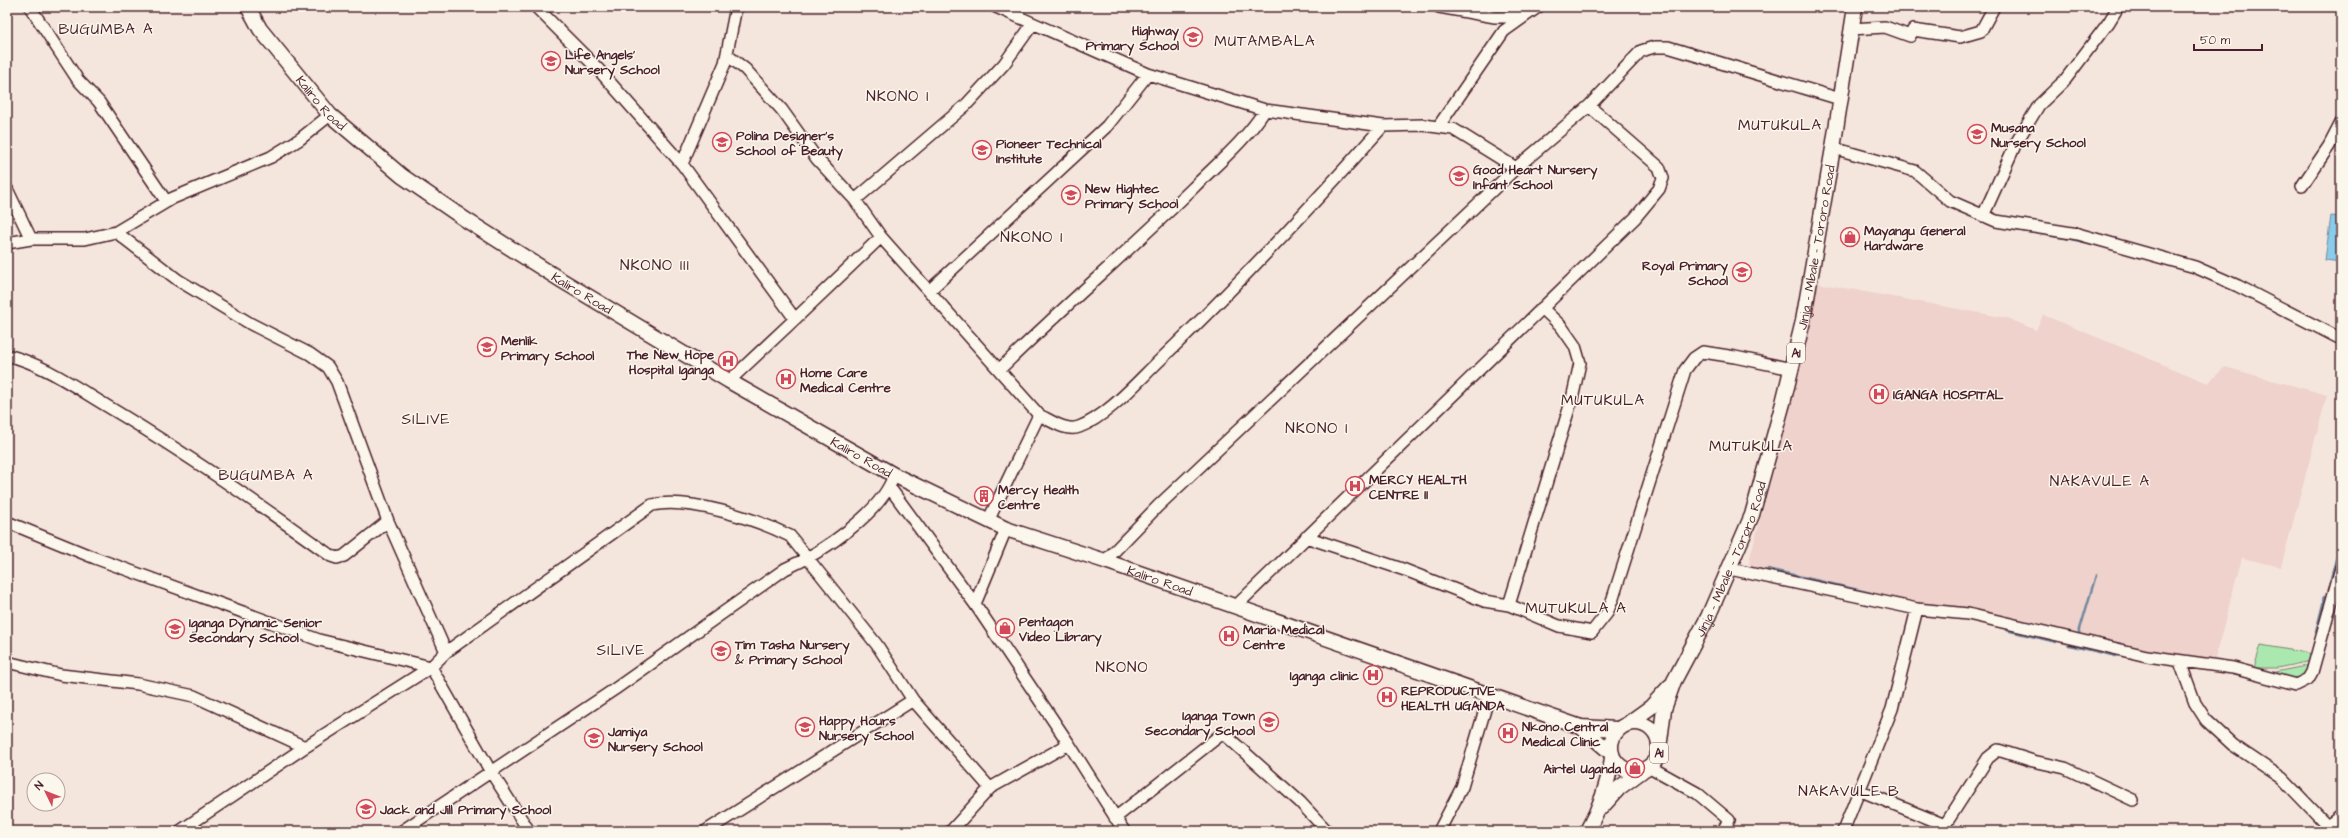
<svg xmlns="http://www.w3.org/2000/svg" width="2348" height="838" font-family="'Architects Daughter',sans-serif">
	<rect width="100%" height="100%" fill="#f5e6dd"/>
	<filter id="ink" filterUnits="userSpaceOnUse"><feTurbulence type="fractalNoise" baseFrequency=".025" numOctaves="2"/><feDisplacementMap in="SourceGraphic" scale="8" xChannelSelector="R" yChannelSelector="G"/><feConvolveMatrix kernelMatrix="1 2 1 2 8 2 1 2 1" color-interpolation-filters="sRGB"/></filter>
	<g filter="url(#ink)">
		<path fill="#eed2cb" d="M1817,283L2007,318L2036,330L2043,315L2208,383L2225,367L2327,395L2281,567L2242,558L2214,661L2140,651L1752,568L1749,563L1751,554L1789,414Z"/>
		<path fill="#aae8af" stroke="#7a846d" d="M2261,645L2313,654L2311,661L2277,668H2254Z
			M2310,665L2304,677L2299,681L2265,674Z"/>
		<path fill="#8acdeb" stroke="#70879e" d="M2331,216L2341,217V262L2325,260Z"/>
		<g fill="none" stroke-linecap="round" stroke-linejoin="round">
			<path stroke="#70879e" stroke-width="2.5" d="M2010,229L2071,239L2102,246
				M1768,569L1871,593
				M2330,582L2339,548
				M2006,630L2056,642
				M2316,632L2325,596
				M2078,636L2096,575
				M2069,645L2116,656"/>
			<g stroke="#4a1f2b" stroke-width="14">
				<path id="minor" d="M30,7L78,80L99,102L166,201
					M536,7L598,69L682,164L795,319L729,381
					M996,7L1148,74L1265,110L1383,126L1423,125L1453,129L1516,168
					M1439,7L1495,17L1525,16L1538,7
					M1851,29L1885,27L1910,36L1913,30L1960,37L1981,31L1994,7
					M727,55L745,69L782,110L817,159L855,200L881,237L1039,415C1050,420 1066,432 1079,427C1108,416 1137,382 1160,360C1238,285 1311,207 1383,126
					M1438,127L1504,31L1525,16
					M1833,148L1915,171L1950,201L1996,221L2078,234L2195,267L2238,286L2341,339
					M682,164L725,63L736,7
					M2302,186L2329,146L2341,123
					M7,189L31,239
					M855,200L966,105L1004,64L1032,25
					M1983,216L2016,143L2039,105L2065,80L2109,22L2118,7
					M116,232L178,280L251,324L310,354L328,367L337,382L388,521L446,652
					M7,243L31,239H85L116,232L173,198L271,157L300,139L330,115
					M930,290L1107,126L1148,74
					M795,319L881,237
					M7,355C43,364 75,387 107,406C184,452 258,503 331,556L337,558L344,556L388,521
					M1000,369C1063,307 1130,250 1193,188C1218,163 1246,140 1265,110
					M890,488L975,604L1069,744L1124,831
					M988,521L1039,415
					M7,522L95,558L319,640L431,667L491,772L529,831
					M1306,537L1405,570L1484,601L1509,605L1572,399L1580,363L1575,346L1561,326L1542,308
					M1105,561L1158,506L1516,168L1589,106L1641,51L1654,47H1668L1840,99
					M1730,569L1917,609L1968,614L2147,656L2233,668L2296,685L2308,679L2312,672L2341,568
					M975,604L1006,529
					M1509,605L1559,626L1592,632L1607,613L1613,598L1685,370L1694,358L1703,352L1735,357L1792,369
					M1235,607L1635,218L1659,189L1663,178L1659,167L1589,106
					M7,662L61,675L138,684L194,696L305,747L431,667L446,652L652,505C689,497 756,519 790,536L877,645L913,700L990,788
					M2180,662L2195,703L2206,720L2233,745L2282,778L2327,825
					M1650,767L1697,793L1729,820L1723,831
					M1859,790L1945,825
					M1115,818L1223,733L1300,802L1327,831
					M180,831L305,747
					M402,831L615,689L785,569C821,553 882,513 894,475
					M706,831L913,700
					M951,831L990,788L1069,744
					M1439,831L1462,787L1489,696
					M1843,831L1892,709L1917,609
					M1944,831L1945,825L1988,758L1998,750L2033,761L2065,768L2133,800
					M2319,831L2341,815"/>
			</g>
			<g stroke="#4a1f2b" stroke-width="17">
				<g id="major">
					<path id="s1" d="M248,7L260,29L330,115L402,176L466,220L561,280L729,381L894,475L1006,529L1105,561L1581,727L1617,729"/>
					<path d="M1630,722L1651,707L1670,686"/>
					<circle cx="1635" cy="747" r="24"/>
					<path d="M1581,727L1610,752"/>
					<path id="s2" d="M1660,741L1664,709L1674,681L1708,617L1752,515L1783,403L1803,321L1833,148L1855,7"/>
					<path d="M1602,807L1619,788L1642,771"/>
					<path d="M1587,831C1600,808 1608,784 1612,758"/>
				</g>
			</g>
			<use href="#minor" stroke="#fbf7ec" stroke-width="11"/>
			<use href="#major" stroke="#fbf7ec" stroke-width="14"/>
		</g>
	</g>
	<defs>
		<g id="school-ring" transform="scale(1)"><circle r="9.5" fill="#fbf7ec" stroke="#d1495b" stroke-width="1.5"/><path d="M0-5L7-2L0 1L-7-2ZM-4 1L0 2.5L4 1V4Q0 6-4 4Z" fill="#d1495b"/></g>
		<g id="shop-ring" transform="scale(1)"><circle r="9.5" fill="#fbf7ec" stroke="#d1495b" stroke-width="1.5"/><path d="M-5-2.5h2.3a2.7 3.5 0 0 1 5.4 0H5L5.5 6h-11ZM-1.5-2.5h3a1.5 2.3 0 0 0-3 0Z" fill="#d1495b"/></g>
		<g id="hospital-ring" transform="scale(1)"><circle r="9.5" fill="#fbf7ec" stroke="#d1495b" stroke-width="1.5"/><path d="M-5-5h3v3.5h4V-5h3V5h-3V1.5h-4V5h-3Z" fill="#d1495b"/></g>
		<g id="building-ring" transform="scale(1)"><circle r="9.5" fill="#fbf7ec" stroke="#d1495b" stroke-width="1.5"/><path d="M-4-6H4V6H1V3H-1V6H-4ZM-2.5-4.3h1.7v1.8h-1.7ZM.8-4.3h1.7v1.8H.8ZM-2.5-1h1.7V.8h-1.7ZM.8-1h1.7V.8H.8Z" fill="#d1495b"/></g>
	</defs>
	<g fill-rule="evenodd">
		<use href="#school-ring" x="1193" y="37"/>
		<use href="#school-ring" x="551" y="61"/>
		<use href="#school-ring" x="1977" y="134"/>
		<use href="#school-ring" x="722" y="142"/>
		<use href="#school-ring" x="982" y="150"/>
		<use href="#school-ring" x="1459" y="176"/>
		<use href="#school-ring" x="1071" y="195"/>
		<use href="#shop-ring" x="1850" y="237"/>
		<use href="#school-ring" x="1742" y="272"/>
		<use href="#school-ring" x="487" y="347"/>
		<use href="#hospital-ring" x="728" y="361"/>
		<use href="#hospital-ring" x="786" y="379"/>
		<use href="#hospital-ring" x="1879" y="394"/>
		<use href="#hospital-ring" x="1355" y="486"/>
		<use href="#building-ring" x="984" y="496"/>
		<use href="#shop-ring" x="1005" y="628"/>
		<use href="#school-ring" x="175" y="629"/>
		<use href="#hospital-ring" x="1229" y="636"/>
		<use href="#school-ring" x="721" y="651"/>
		<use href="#hospital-ring" x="1373" y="675"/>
		<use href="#hospital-ring" x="1387" y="697"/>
		<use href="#school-ring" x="1269" y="722"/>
		<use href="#school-ring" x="805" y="727"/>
		<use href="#hospital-ring" x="1508" y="733"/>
		<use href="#school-ring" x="594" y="738"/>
		<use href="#shop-ring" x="1635" y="768"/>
		<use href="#school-ring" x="366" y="809"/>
	</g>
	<g text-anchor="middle" stroke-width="3" stroke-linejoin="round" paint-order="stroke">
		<g fill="#fbf7ec" stroke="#7f6065" stroke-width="1">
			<rect x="1787" y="343" width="18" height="20" rx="3"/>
			<rect x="1650" y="743" width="18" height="20" rx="3"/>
		</g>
		<g font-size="12" font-weight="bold" fill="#4a1f2b">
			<text x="1796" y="357">A1</text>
			<text x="1659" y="757">A1</text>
		</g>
		<g font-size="13" font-weight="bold" fill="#4a1f2b" stroke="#fbf7ec" text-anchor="start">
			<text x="1179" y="35" text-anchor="end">Highway<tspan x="1179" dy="15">Primary School</tspan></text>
			<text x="565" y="59">Life Angels'<tspan x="565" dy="15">Nursery School</tspan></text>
			<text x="1991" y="132">Musana<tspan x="1991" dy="15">Nursery School</tspan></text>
			<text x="736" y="140">Polina Designer's<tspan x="736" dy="15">School of Beauty</tspan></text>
			<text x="996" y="148">Pioneer Technical<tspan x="996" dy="15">Institute</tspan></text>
			<text x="1473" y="174">Good Heart Nursery<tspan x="1473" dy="15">Infant School</tspan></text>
			<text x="1085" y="193">New Hightec<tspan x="1085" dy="15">Primary School</tspan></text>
			<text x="1864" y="235">Mayangu General<tspan x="1864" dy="15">Hardware</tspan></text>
			<text x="1728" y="270" text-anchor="end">Royal Primary<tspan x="1728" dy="15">School</tspan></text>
			<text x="501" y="345">Menlik<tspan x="501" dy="15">Primary School</tspan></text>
			<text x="714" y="359" text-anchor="end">The New Hope<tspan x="714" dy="15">Hospital Iganga</tspan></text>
			<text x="800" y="377">Home Care<tspan x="800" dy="15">Medical Centre</tspan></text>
			<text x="1893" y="399">IGANGA HOSPITAL</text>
			<text x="1369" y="484">MERCY HEALTH<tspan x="1369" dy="15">CENTRE II</tspan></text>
			<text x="998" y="494">Mercy Health<tspan x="998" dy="15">Centre</tspan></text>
			<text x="1019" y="626">Pentagon<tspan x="1019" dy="15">Video Library</tspan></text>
			<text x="189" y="627">Iganga Dynamic Senior<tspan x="189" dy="15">Secondary School</tspan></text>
			<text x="1243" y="634">Maria Medical<tspan x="1243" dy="15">Centre</tspan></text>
			<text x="735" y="649">Tim Tasha Nursery<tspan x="735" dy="15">&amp; Primary School</tspan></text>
			<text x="1359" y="680" text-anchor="end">Iganga clinic</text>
			<text x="1401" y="695">REPRODUCTIVE<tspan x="1401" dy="15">HEALTH UGANDA</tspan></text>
			<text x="1255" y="720" text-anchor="end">Iganga Town<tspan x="1255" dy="15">Secondary School</tspan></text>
			<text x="819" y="725">Happy Hours<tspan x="819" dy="15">Nursery School</tspan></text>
			<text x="1522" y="731">Nkono Central<tspan x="1522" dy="15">Medical Clinic</tspan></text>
			<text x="608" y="736">Jamiya<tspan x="608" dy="15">Nursery School</tspan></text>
			<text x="1621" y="773" text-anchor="end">Airtel Uganda</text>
			<text x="380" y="814">Jack and Jill Primary School</text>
		</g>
		<g font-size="13" fill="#4a1f2b" stroke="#fbf7ec">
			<text dy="5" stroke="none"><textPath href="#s1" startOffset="121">Kaliro Road</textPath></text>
			<text dy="5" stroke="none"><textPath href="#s2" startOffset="521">Jinja - Mbale - Tororo Road</textPath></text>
			<text dy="5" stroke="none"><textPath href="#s1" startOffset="445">Kaliro Road</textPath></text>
			<text dy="5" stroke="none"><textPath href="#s1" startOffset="769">Kaliro Road</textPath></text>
			<text dy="5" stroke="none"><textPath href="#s2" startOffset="197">Jinja - Mbale - Tororo Road</textPath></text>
			<text dy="5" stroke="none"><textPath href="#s1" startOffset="1093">Kaliro Road</textPath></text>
		</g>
		<g font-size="15" letter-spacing="1" fill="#4a1f2b" stroke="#fbf7ec">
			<text x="106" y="34">BUGUMBA A</text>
			<text x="1265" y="46">MUTAMBALA</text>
			<text x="898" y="101">NKONO I</text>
			<text x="1780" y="130">MUTUKULA</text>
			<text x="1032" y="242">NKONO I</text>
			<text x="655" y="270">NKONO III</text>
			<text x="1603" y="405">MUTUKULA</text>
			<text x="426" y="424">SILIVE</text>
			<text x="1317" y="433">NKONO I</text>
			<text x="1751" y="451">MUTUKULA</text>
			<text x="266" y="480">BUGUMBA A</text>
			<text x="2100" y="486">NAKAVULE A</text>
			<text x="1576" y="613">MUTUKULA A</text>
			<text x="621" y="655">SILIVE</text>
			<text x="1122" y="672">NKONO</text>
			<text x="1849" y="796">NAKAVULE B</text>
		</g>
	</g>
	<rect width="2348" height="838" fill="none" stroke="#fbf7ec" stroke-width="24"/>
	<rect x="12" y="12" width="2324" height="814" fill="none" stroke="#4a1f2b" stroke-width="1.5" filter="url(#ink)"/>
	<g transform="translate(46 792) rotate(313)"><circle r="19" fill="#fbf7ec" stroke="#b4a19f"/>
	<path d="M0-3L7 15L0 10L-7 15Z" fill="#d1495b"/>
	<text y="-6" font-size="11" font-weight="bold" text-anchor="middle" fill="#4a1f2b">N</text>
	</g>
	<path d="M2194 44v6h68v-6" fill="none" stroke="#4a1f2b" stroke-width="2"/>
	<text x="2200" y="44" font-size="12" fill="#4a1f2b" stroke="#fbf7ec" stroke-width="3" paint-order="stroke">50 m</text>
</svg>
